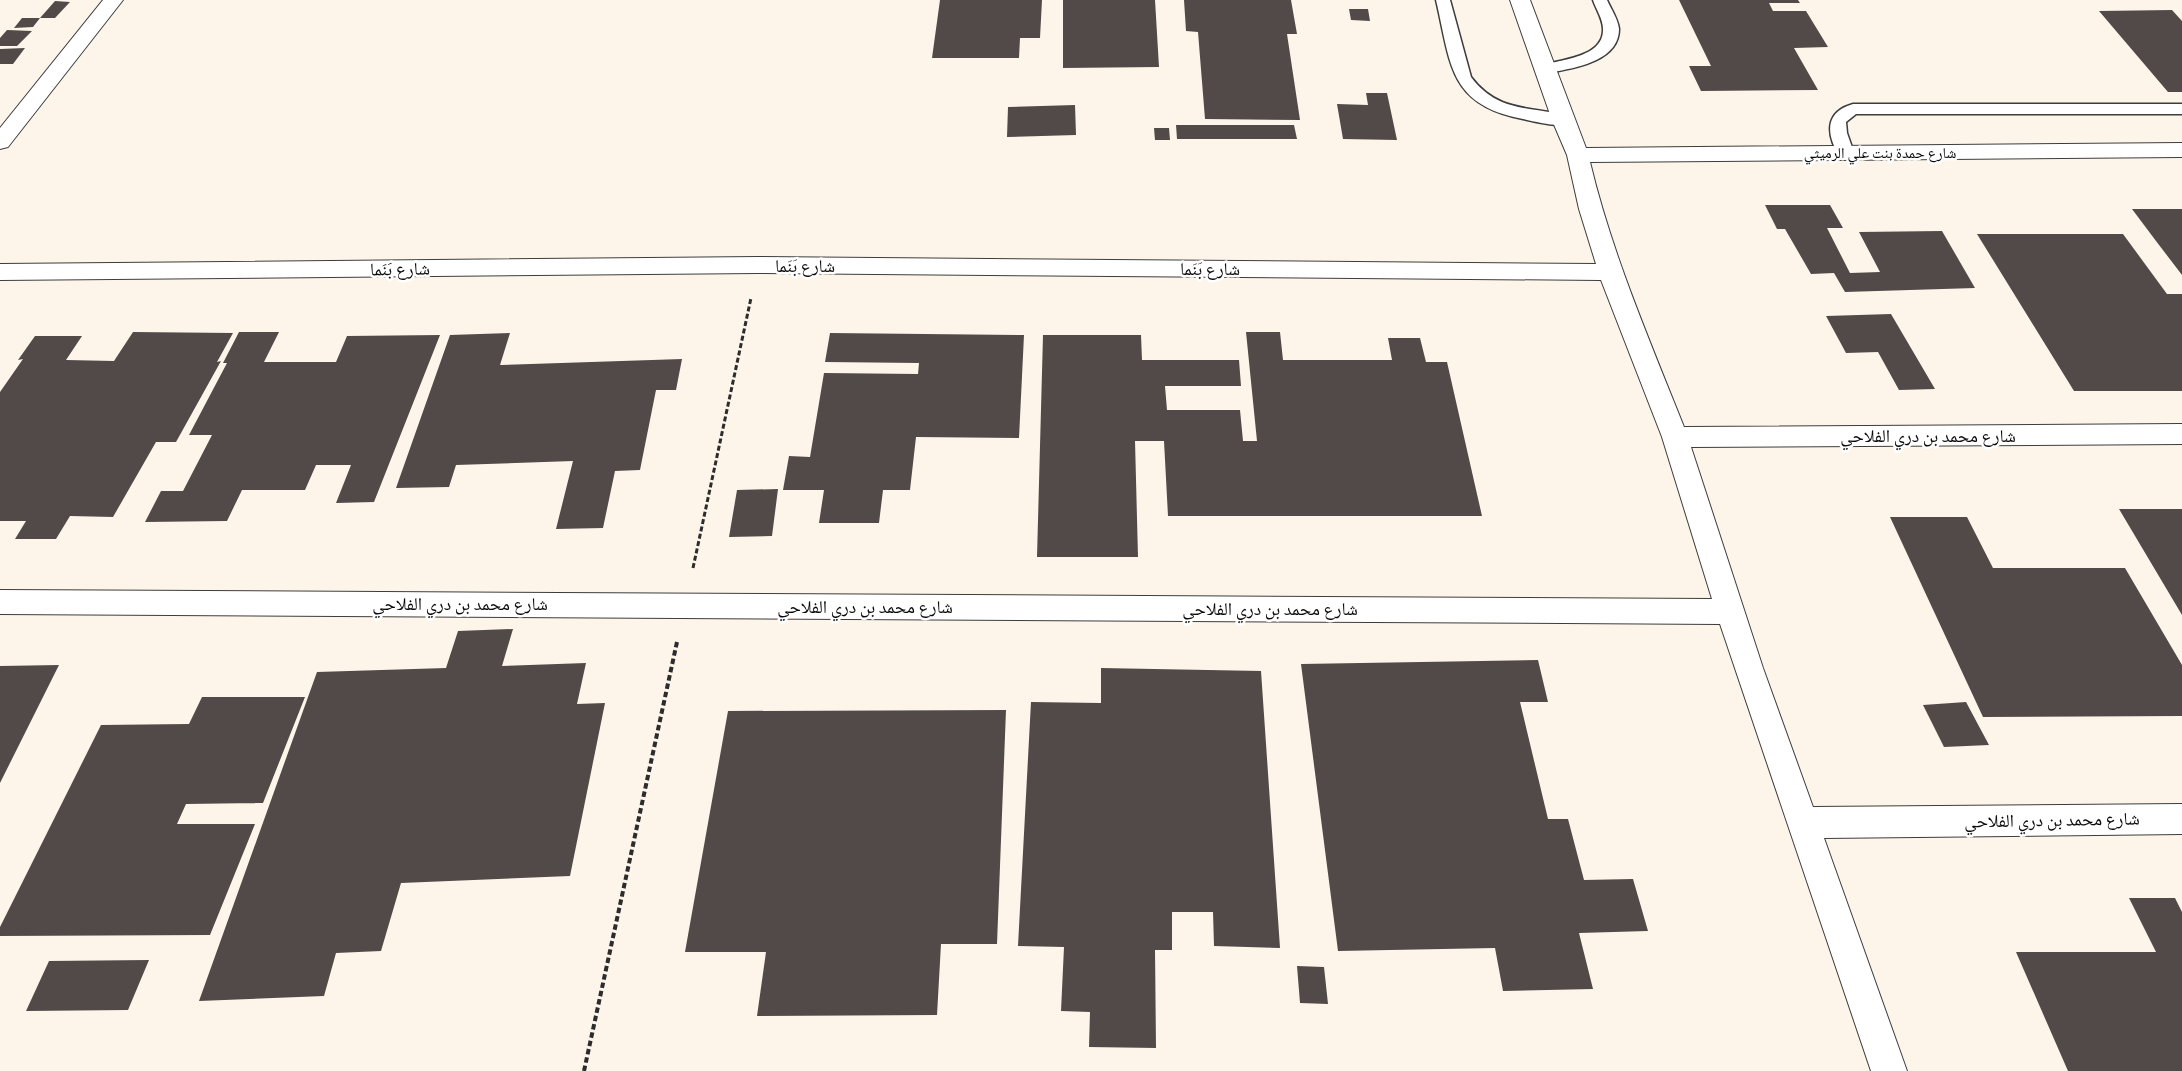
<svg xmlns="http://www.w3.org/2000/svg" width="2182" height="1071" font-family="Literata,'Noto Naskh Arabic',serif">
	<rect width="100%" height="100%" fill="#fdf5ea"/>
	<path fill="#524a48" d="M940,0H1042L1040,38H1020L1019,58H932Z
		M1063,0H1155L1159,67L1063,68Z
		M1184,0H1291L1297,34H1287L1300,120L1205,119L1198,32L1186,31Z
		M1679,0H1798L1800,3H1769L1773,11H1806L1828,47L1794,48L1818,90L1701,91L1689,66H1711Z
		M55,1L70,2L55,18H40Z
		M1349,9H1368L1370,21L1351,20Z
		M2172,10L2182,21V92H2168L2099,11Z
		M22,18H40L33,27L14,28Z
		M7,30L32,31L17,46H0V38Z
		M25,48L13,64H0V49Z
		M1366,93H1387L1397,140L1343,139L1337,104L1368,105Z
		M1075,105L1076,135L1007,137L1008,107Z
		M1176,125H1294L1297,139H1177Z
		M1154,128H1169L1170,140H1155Z
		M1765,205H1830L1843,228H1827L1850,273L1880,272L1859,232L1942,231L1975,288L1845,292L1834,273L1811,274L1785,229H1777Z
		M2132,209H2182V275L2156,241Z
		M1977,234H2123L2167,294H2182V391H2074Z
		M1891,314L1935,389L1899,390L1878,352L1846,353L1826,316Z
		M133,332L233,333L217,362L221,361L176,442H156L113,517L70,516L56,539H15L26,521H0V392L23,359L18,360L35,336H82L66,360L114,361Z
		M239,332H279L264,362H336L347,336L440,335L374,502L336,503L351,465H316L305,490H242L227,521L145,522L161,491H183L212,435H189L227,363H223Z
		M1246,332H1280L1283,360H1392L1388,338H1420L1426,362H1447L1482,516H1168L1164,441H1135L1138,557H1037L1043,335H1141L1142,360H1239L1241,386H1165L1167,410H1240L1243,441H1257Z
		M510,333L500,365L682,359L676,390H656L640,470L615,471L603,528L556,529L573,461L456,465L449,487L396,488L450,335Z
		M830,333L1024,335L1019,438L916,437L910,490H883L879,523H819L824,490H783L789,456L810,457L824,373L918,374L919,363L825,362Z
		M778,489L772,536L729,537L737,490Z
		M2119,509H2182V615Z
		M1890,517H1967L1993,568H2125L2182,665V716L1983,717Z
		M513,629L502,666L586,663L577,704L605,703L570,876L401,883L381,951L336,953L324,996L199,1001L317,672L446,668L458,631Z
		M1538,660L1548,702H1520L1548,819H1568L1584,880L1633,879L1648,931L1579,933L1593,989L1503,991L1495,948L1338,951L1301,664Z
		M59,665L0,783V666Z
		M1101,668L1261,671L1280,948L1214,946L1213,912H1172V950H1155L1156,1048L1089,1047L1090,1012L1061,1011L1064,947L1018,946L1031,702L1101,703Z
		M202,697H305L263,803L186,804L177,824H255L210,935L0,936V927L101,725L189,724Z
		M1966,702L1989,745L1944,747L1923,705Z
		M1006,710L997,944H941L937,1015L757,1016L766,952H685L728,711Z
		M2129,898H2175L2182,912V1071H2068L2016,952H2156Z
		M149,960L128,1010L26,1011L49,961Z
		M1297,966L1324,967L1328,1004L1300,1003Z"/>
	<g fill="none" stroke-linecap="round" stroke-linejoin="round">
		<g stroke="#3d3d3d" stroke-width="3">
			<path id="service" d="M1436,0H1450L1471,77C1498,113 1530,106 1569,116L1571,120L1569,124C1555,127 1537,122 1523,119C1448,105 1451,63 1436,0Z
				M1593,0H1607C1611,9 1618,19 1619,29C1619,64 1567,69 1543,74L1537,72L1535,69L1537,66C1558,60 1604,58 1603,29C1603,19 1596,9 1593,0Z
				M1853,104H2182V114H1856L1846,122L1847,133L1854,153L1852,157L1846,158L1840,157C1826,135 1824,112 1853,104Z"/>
		</g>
		<g stroke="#3d3d3d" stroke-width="2">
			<path id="minor" d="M103,0H123L8,147L0,149V128Z
				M1510,0H1530L1586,148L2182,143V157L1590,162C1612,254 1649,339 1684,427L2182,424V444L1691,447L1763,668L1813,807L2182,804V834L1824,838L1907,1071H1871L1720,624L0,614V590L1712,599L1662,437L1601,280L758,273L0,280V264L758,257L1596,264L1579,209L1567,155L1552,120Z"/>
		</g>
		<path stroke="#2c2c2c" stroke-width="3" stroke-dasharray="5 2.5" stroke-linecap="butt" d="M693,568L751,298"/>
		<path stroke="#2c2c2c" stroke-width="4" stroke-dasharray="5.5 3" stroke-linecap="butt" d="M584,1071L677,642"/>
		<use href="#service" fill="#fff" fill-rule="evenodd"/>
		<use href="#minor" fill="#fff" fill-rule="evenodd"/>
	</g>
	<g text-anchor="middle" stroke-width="5" stroke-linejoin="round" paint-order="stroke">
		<g font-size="15" fill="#0a0a0a" stroke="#fff">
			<text x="1880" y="158">شارع حمدة بنت علي الرميثي</text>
		</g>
		<g font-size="18" fill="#0a0a0a" stroke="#fff">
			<text x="805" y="272">شارع بَنَما</text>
			<text transform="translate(400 269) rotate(-1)" y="6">شارع بَنَما</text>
			<text x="1210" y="275">شارع بَنَما</text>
			<text x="1928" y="442">شارع محمد بن دري الفلاحي</text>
			<text x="460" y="610">شارع محمد بن دري الفلاحي</text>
			<text x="865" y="613">شارع محمد بن دري الفلاحي</text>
			<text x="1270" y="615">شارع محمد بن دري الفلاحي</text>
			<text transform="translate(2052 820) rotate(-1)" y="6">شارع محمد بن دري الفلاحي</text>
		</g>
	</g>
</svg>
